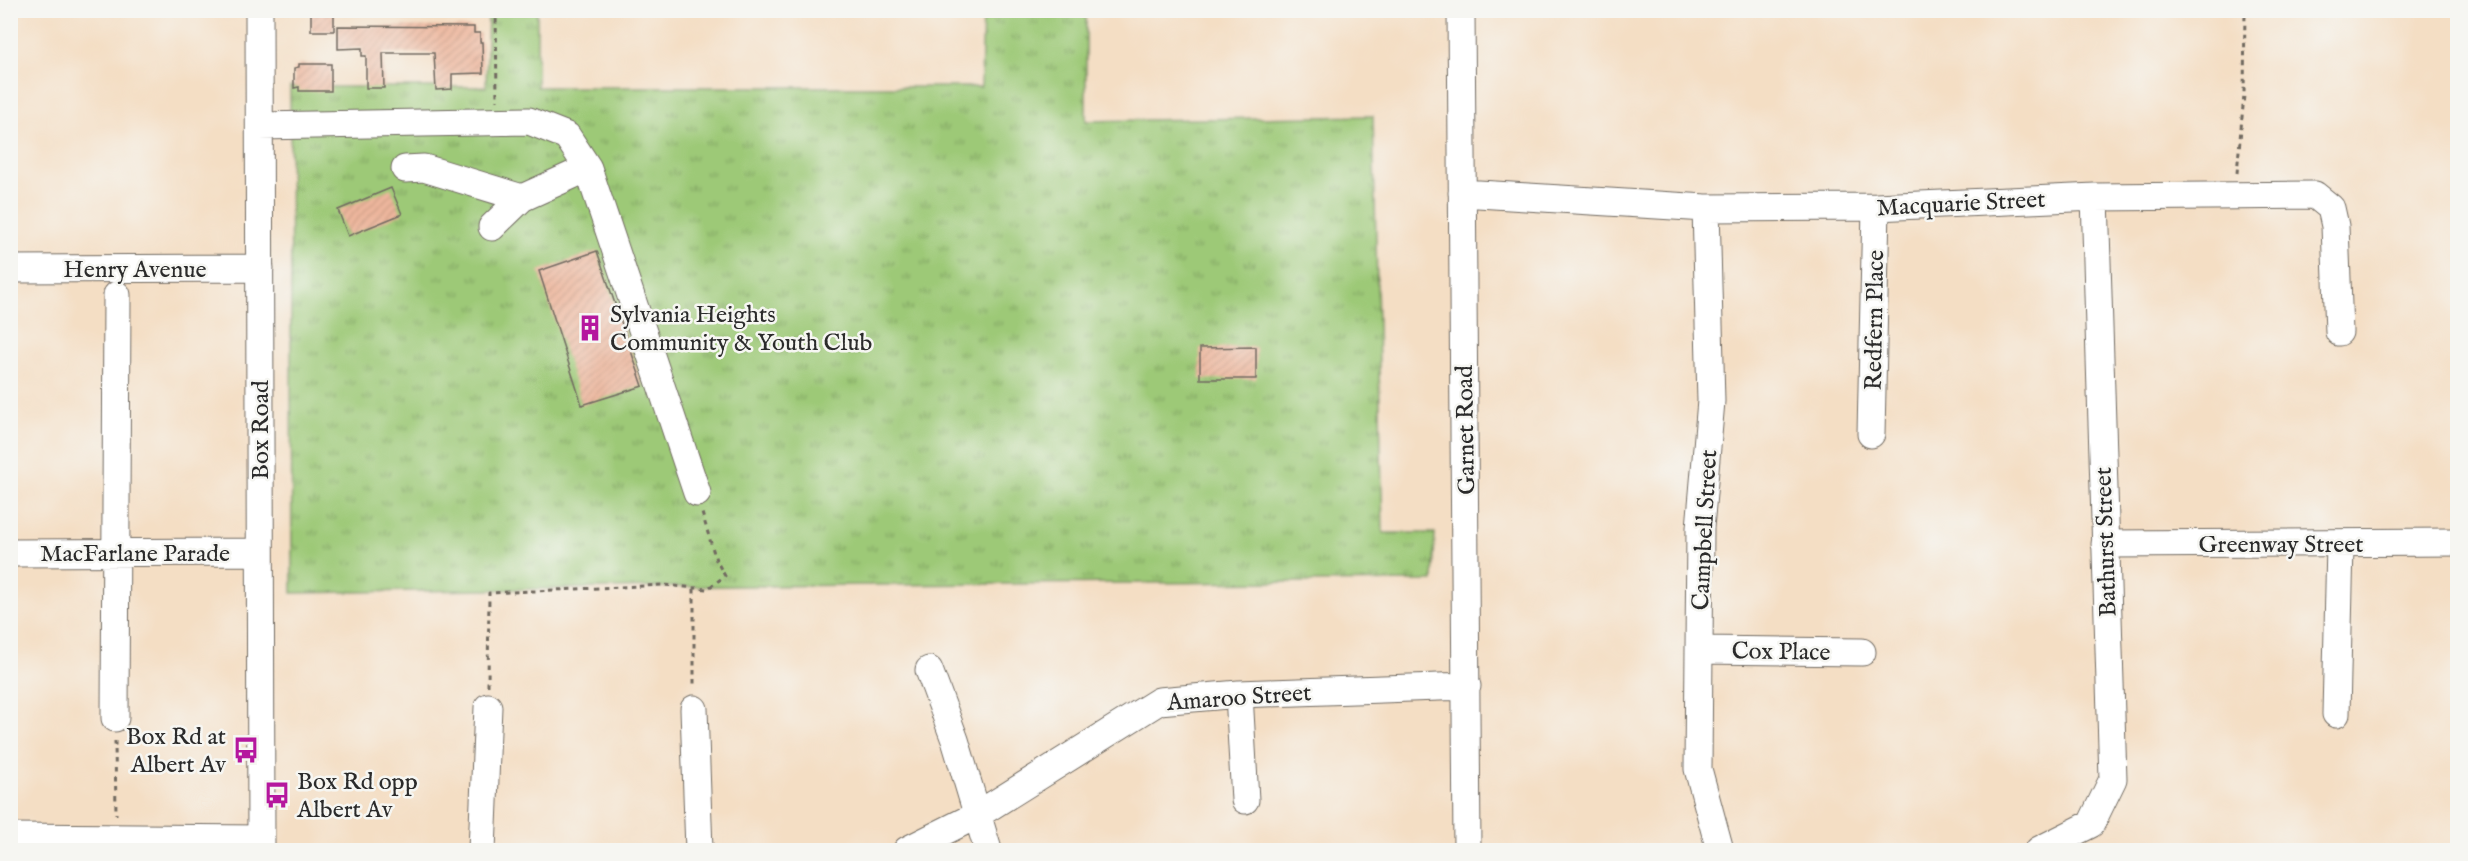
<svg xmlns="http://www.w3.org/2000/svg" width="2468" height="861" font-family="'IM FELL English',serif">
	<defs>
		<pattern id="park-tufts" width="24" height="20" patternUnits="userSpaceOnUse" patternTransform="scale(1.5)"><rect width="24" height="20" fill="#9dc977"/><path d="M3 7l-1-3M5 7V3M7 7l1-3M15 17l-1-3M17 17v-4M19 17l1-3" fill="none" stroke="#80a362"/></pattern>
		<pattern id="building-hatch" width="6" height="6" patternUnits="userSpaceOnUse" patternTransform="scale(1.5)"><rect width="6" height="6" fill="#edb69c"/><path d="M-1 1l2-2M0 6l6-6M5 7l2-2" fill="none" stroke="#cb9d87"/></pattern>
	</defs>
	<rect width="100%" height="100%" fill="#f6f6f2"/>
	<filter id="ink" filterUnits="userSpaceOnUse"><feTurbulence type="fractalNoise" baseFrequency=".0167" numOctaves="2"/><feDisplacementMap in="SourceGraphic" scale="12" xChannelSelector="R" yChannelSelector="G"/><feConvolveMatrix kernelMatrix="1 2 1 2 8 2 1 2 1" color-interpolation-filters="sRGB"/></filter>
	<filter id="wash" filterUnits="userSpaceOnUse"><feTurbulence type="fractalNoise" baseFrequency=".008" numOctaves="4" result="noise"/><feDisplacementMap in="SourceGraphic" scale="24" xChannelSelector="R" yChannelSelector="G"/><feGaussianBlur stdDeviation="1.35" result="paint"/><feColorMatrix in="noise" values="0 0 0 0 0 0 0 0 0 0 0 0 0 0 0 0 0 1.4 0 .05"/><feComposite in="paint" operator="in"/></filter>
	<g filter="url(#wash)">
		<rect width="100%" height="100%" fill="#f4dec4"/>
		<path fill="url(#park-tufts)" stroke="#647a51" stroke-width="1.5" d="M537,10V87H981L983,11L1086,10V121L1373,116L1383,533H1435L1433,581L735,586L292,593L290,87H486L488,11Z"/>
		<g id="blocks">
			<path fill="url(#building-hatch)" d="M311,10H334V31H311Z
				M338,26L474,27V33H480V42H482L483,73L452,74V89L436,90L434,53H383L384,88H366V56H362V48L338,49Z
				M299,64H331V91H299V87L294,88V68L299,67Z
				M391,188L402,214L348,236L338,210Z
				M597,251L643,386L582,405L539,271Z
				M1256,347V379H1200V348Z"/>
		</g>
	</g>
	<g filter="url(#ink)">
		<use href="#blocks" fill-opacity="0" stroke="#716a61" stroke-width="1.5"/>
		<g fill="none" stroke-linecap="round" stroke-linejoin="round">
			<g stroke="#716a61" stroke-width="29">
				<path id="minor" d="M259,10L261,850
					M1461,10L1467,850
					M260,126L529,121L567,136L588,168L522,198L492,227
					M588,168L697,493
					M405,169L424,168L522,198
					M1462,193L1706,208L1876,207L2095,197L2315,195L2331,208L2335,226L2339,332
					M1706,208L1711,401L1700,528L1698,769L1720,850
					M10,269L260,268
					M1871,434L1876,207
					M2105,544L2458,542
					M10,553L260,552
					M1699,650L1862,652
					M929,670L955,740L988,850
					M1239,694L1245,800
					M694,709L699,850
					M2336,714L2340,545
					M115,718L117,295
					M10,837L261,839
					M482,850L488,707
					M907,850L977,815L1159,701L1239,694L1467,686
					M2039,850L2091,824L2113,779L2095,197"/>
			</g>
			<path stroke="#716a61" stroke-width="3" stroke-dasharray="4.5 4.5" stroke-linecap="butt" d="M496,10L497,101
				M2237,173L2244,95L2245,10
				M694,589V687
				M488,686L489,593L664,585L707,589L725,576L716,560L702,513
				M115,741L116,815"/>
			<use href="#minor" stroke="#fff" stroke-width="27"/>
		</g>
	</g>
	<defs>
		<g id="building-bare" transform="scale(2.07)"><path d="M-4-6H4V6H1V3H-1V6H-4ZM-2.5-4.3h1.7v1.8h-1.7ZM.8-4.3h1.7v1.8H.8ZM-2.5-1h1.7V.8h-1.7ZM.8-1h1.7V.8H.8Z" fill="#b5179e" stroke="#f6f6f2" stroke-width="2.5" paint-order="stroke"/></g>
		<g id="bus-bare" transform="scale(2.07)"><path d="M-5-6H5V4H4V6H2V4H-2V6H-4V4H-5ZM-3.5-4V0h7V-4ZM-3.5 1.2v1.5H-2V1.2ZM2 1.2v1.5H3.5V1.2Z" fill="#b5179e" stroke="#f6f6f2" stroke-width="2.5" paint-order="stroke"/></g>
	</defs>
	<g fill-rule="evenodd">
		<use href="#building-bare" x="590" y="328"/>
		<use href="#bus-bare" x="246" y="750"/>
		<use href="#bus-bare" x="277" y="795"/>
	</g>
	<g text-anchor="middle" stroke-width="5" stroke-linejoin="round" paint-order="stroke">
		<g font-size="24" fill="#2b2b2b" stroke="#f6f6f2">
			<text transform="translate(1961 203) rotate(-3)" y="8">Macquarie Street</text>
			<text x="135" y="277">Henry Avenue</text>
			<text transform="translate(1874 320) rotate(-89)" y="8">Redfern Place</text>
			<text transform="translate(260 430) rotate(-90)" y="8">Box Road</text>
			<text transform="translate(1465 430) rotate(-91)" y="8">Garnet Road</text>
			<text transform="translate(1704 530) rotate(-87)" y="8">Campbell Street</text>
			<text transform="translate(2105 542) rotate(-92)" y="8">Bathurst Street</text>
			<text x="2281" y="552">Greenway Street</text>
			<text x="135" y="561">MacFarlane Parade</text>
			<text transform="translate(1781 651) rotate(1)" y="8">Cox Place</text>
			<text transform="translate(1239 697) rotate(-4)" y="8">Amaroo Street</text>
		</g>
		<g font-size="24" fill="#2b2b2b" stroke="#f6f6f2" text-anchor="start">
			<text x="610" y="322">Sylvania Heights<tspan x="610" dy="28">Community &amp; Youth Club</tspan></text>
			<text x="226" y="744" text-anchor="end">Box Rd at<tspan x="226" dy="28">Albert Av</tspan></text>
			<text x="297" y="789">Box Rd opp<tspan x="297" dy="28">Albert Av</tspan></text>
		</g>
	</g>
	<rect width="2468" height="861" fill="none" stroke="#f6f6f2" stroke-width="36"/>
</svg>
